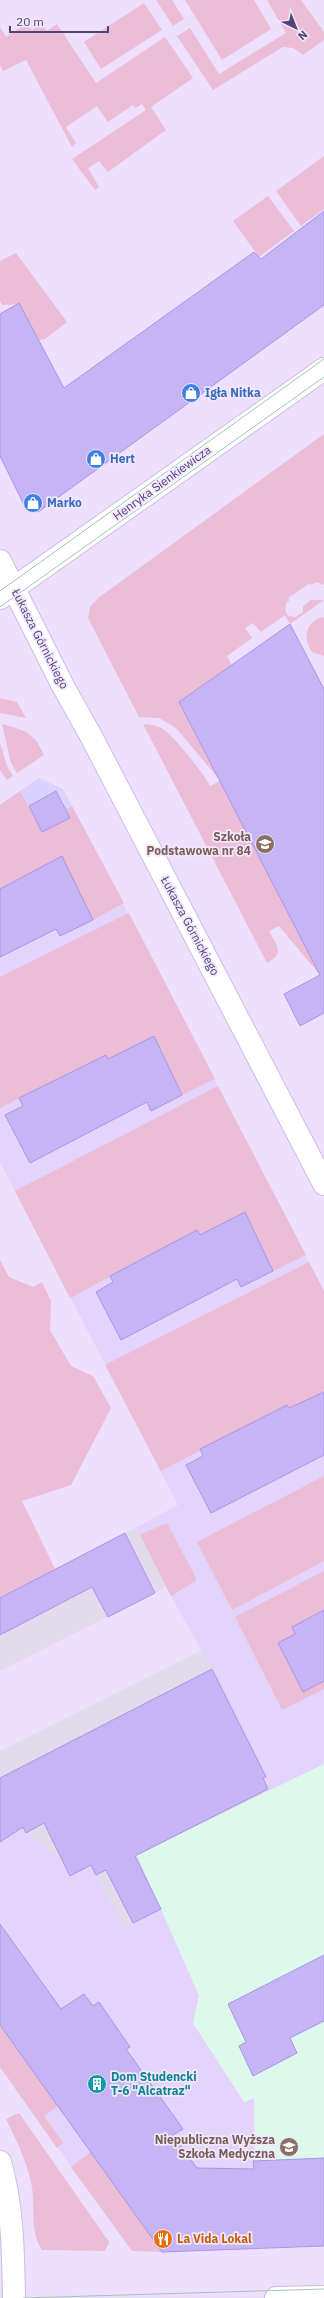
<svg xmlns="http://www.w3.org/2000/svg" width="324" height="2298" font-family="'IBM Plex Sans',sans-serif">
	<rect width="100%" height="100%" fill="#eedffe"/>
	<path fill="#e4d3fb" d="M20,791L29,806L70,818L72,806L324,1291V1764L269,1791L212,1669L171,1596L137,1527L178,1505L0,1162V805Z
		M0,1783L26,1833L62,1858L70,1876L91,1865L133,1923L161,1909L199,1996L193,2023L244,2102L254,2098L256,2249L132,2251L0,2067Z"/>
	<path fill="#dad2ff" d="M39,778L63,789L72,806L66,810L70,818L42,832L20,791Z"/>
	<path fill="#e1dbeb" d="M137,1527L167,1587L0,1671V1598Z
		M202,1650L240,1724L269,1791L137,1855L161,1909L124,1928L83,1848L62,1858L26,1833L0,1783V1751Z"/>
	<path fill="#dcf9eb" d="M324,1764V2246L256,2249L254,2098L244,2102L193,2023L199,1995L137,1855Z"/>
	<path fill="#ebbdd6" d="M156,0H172L184,19L173,26Z
		M185,0H254L271,29L222,60Z
		M267,0H301L324,32V40L303,55L293,48L283,47L213,90L177,36L190,28L219,74L286,33Z
		M144,3L162,30L101,69L84,42Z
		M26,24L32,30L41,24L47,31L57,24L96,83L165,37L193,78L151,107L166,130L108,172L99,161L88,168L99,187L95,190L72,159L146,110L142,104L135,108L133,105L108,122L97,106L66,127L76,143L72,147L26,60L3,71L0,65V27L6,37Z
		M324,156V209L301,226L276,191Z
		M268,196L294,231L259,257L233,221Z
		M16,253L67,322L45,339L38,340L19,304L2,305L0,301V261Z
		M324,434V585L317,582L311,585L310,583L288,598L290,600L287,602L285,610L288,616L296,617L303,612V606L311,600H324L290,624L285,615L261,632L253,623L245,628L252,638L227,656L261,724L214,678L179,702L218,778L176,728L159,718L139,717L88,618L90,607L98,598Z
		M324,617V656L312,652C302,638 306,620 324,617Z
		M0,698L17,702L26,718L0,713Z
		M2,724C26,731 33,731 44,755L17,773L11,763Z
		M143,724C151,725 158,725 164,730C175,737 204,774 210,786L220,781L320,975L279,926L269,931C277,946 285,953 267,963Z
		M0,743L7,766L13,776L7,780L0,770Z
		M20,791L42,832L70,818L66,809L72,806L124,903L93,920L64,861L20,886L16,880L0,889V805Z
		M129,913L215,1079L182,1095L154,1036L109,1061L105,1055L0,1108V977Z
		M218,1086L306,1255L273,1271L245,1212L201,1236L197,1230L70,1298L15,1191Z
		M0,1260L9,1277L33,1287L42,1282L51,1301L50,1330L71,1366L93,1376L111,1408L71,1485L22,1501L55,1569L0,1598Z
		M309,1262L324,1291V1392L290,1410L287,1405L161,1471L105,1365Z
		M324,1476V1561L232,1610L197,1542Z
		M167,1523L197,1580L171,1596L140,1535Z
		M324,1571V1610L292,1627L295,1634L278,1644L303,1692L324,1681V1689L282,1710L235,1617Z
		M0,2025L58,2106L44,2116L63,2143L57,2148L0,2067Z
		M19,2113L109,2242L105,2251L42,2250C29,2232 36,2204 31,2182C26,2160 16,2139 6,2119Z
		M91,2152L162,2252L132,2251L71,2167Z"/>
	<path fill="#c6b5f5" stroke="#aa94e8" d="M324,211V305L38,512L26,509L0,456V314L19,303L64,388L254,252L261,259Z
		M290,624L324,689V1013L300,1026L284,994L320,975L179,702Z
		M56,791L70,818L42,832L29,806Z
		M62,856L93,920L60,936L56,929L0,957V889Z
		M154,1036L182,1095L151,1111L147,1102L30,1163L5,1115L23,1106L19,1098L106,1055L108,1059Z
		M245,1212L273,1271L241,1287L237,1279L121,1340L96,1292L113,1282L110,1276L197,1230L200,1235Z
		M324,1392V1455L211,1513L186,1465L203,1456L200,1449L287,1405L289,1408Z
		M125,1533L155,1593L108,1617L92,1587L0,1635V1598Z
		M324,1610V1681L303,1692L278,1643L295,1634L292,1627Z
		M212,1669L266,1777L263,1778L268,1789L135,1856L161,1909L133,1923L106,1870L96,1875L91,1865L70,1876L44,1823L26,1833L23,1827L0,1842V1778Z
		M0,1924L61,2009L84,1994L93,2006L99,2002L130,2047L126,2049L183,2129L173,2135L197,2168L254,2169L253,2161L324,2158V2246L162,2252L0,2025Z
		M324,1955V2021L290,2038L297,2053L253,2076L239,2046L246,2042L228,2004Z"/>
	<g fill="none" stroke-linecap="round" stroke-linejoin="round">
		<g stroke="#cbbee4" stroke-width="24">
			<path id="minor" d="M0,561L63,686L92,738L324,1184
				M0,2162C13,2207 13,2252 14,2298"/>
		</g>
		<g stroke="#cbbee4" stroke-width="24">
			<path id="tertiary" d="M0,598L324,369
				M276,2298L324,2297"/>
		</g>
		<use href="#minor" stroke="#fff" stroke-width="22"/>
		<use href="#tertiary" stroke="#fff" stroke-width="22"/>
		<path stroke="#9ec7af" stroke-width="1" d="M0,591L324,359
			M0,607L324,377
			M24,2298L324,2289"/>
	</g>
	<defs>
		<g id="shop-disc" transform="scale(1)"><circle r="9.5" fill="#3f7fe0" stroke="#f2e7ff"/><path d="M-5-2.5h2.3a2.7 3.5 0 0 1 5.4 0H5L5.5 6h-11ZM-1.5-2.5h3a1.5 2.3 0 0 0-3 0Z" fill="#fff"/></g>
		<g id="school-disc" transform="scale(1)"><circle r="9.5" fill="#8d6e63" stroke="#f2e7ff"/><path d="M0-5L7-2L0 1L-7-2ZM-4 1L0 2.5L4 1V4Q0 6-4 4Z" fill="#fff"/></g>
		<g id="building-disc" transform="scale(1)"><circle r="9.5" fill="#0f9aa8" stroke="#f2e7ff"/><path d="M-4-6H4V6H1V3H-1V6H-4ZM-2.5-4.3h1.7v1.8h-1.7ZM.8-4.3h1.7v1.8H.8ZM-2.5-1h1.7V.8h-1.7ZM.8-1h1.7V.8H.8Z" fill="#fff"/></g>
		<g id="university-disc" transform="scale(1)"><circle r="9.5" fill="#8d6e63" stroke="#f2e7ff"/><path d="M0-5L7-2L0 1L-7-2ZM-4 1L0 2.5L4 1V4Q0 6-4 4Z" fill="#fff"/></g>
		<g id="restaurant-disc" transform="scale(1)"><circle r="9.5" fill="#e8710a" stroke="#f2e7ff"/><path d="M-5-6h1v4h1v-4h1v4h1v-4h1v5L-1.5 .5V6h-2V.5L-5-1ZM5-6V6H3V1.5H1.5Q1.5-4 5-6Z" fill="#fff"/></g>
	</defs>
	<g fill-rule="evenodd">
		<use href="#shop-disc" x="191" y="393"/>
		<use href="#shop-disc" x="96" y="459"/>
		<use href="#shop-disc" x="33" y="503"/>
		<use href="#school-disc" x="265" y="844"/>
		<use href="#building-disc" x="97" y="2084"/>
		<use href="#university-disc" x="289" y="2147"/>
		<use href="#restaurant-disc" x="163" y="2239"/>
	</g>
	<g text-anchor="middle" stroke-width="3.5" stroke-linejoin="round" paint-order="stroke">
		<g font-size="12" font-weight="bold" fill="#366cbe" stroke="#f2e7ff" text-anchor="start">
			<text x="205" y="397">Igła Nitka</text>
			<text x="110" y="463">Hert</text>
			<text x="47" y="507">Marko</text>
		</g>
		<g font-size="12" fill="#514575" stroke="#f2e7ff">
			<text transform="translate(162 483) rotate(-36)" y="4">Henryka Sienkiewicza</text>
			<text transform="translate(40 639) rotate(63)" y="4">Łukasza Górnickiego</text>
			<text transform="translate(190 926) rotate(62)" y="4">Łukasza Górnickiego</text>
		</g>
		<g font-size="12" font-weight="bold" fill="#785e54" stroke="#f2e7ff" text-anchor="end">
			<text x="251" y="841">Szkoła<tspan x="251" dy="14">Podstawowa nr 84</tspan></text>
			<text x="275" y="2144">Niepubliczna Wyższa<tspan x="275" dy="14">Szkoła Medyczna</tspan></text>
		</g>
		<g font-size="12" font-weight="bold" fill="#0d838f" stroke="#f2e7ff" text-anchor="start">
			<text x="111" y="2081">Dom Studencki<tspan x="111" dy="14">T-6 "Alcatraz"</tspan></text>
		</g>
		<g font-size="12" font-weight="bold" fill="#c56008" stroke="#f2e7ff" text-anchor="start">
			<text x="177" y="2243">La Vida Lokal</text>
		</g>
	</g>
	<g transform="translate(296 28) rotate(137)" stroke="#f2e7ff" stroke-width="3" paint-order="stroke">
	<path d="M0-3L7 15L0 10L-7 15Z" fill="#514575"/>
	<text y="-6" font-size="11" font-weight="bold" text-anchor="middle" fill="#514575">N</text>
	</g>
	<path d="M10 26v6h98v-6" fill="none" stroke="#514575" stroke-width="2"/>
	<text x="16" y="26" font-size="12" fill="#514575" stroke="#f2e7ff" stroke-width="3" paint-order="stroke">20 m</text>
</svg>
